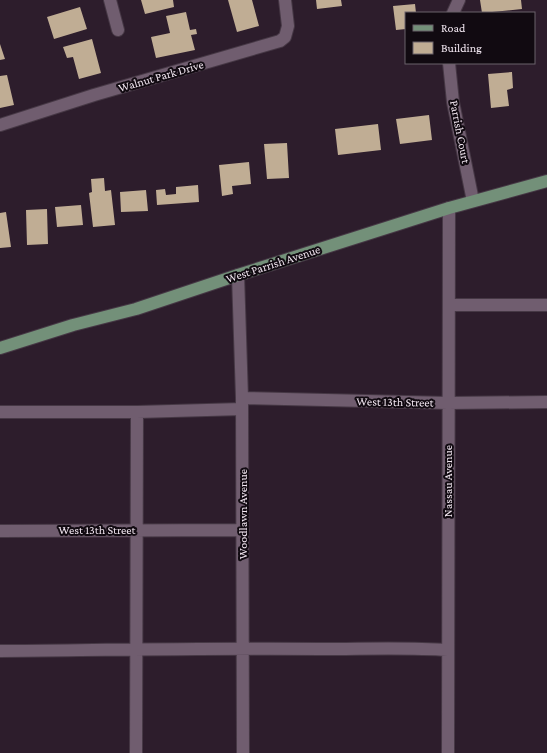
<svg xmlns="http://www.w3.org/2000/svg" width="547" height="753" font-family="'Crimson Pro',serif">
	<rect width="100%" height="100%" fill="#2d1d2c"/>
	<path fill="#c0ad94" d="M141,0H173L174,7L145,14Z
		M228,0H252L259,26L237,32Z
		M316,0H341L342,6L317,9Z
		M480,0H521L522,9L482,13Z
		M415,4L416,13H406V29L396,30L393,6Z
		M80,7L87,29L54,39L47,17Z
		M186,12L190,30L196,29L197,34L191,35L195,50L156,58L151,37L170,33L166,16Z
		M92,39L101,73L79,79L73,57L67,58L63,47Z
		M0,44L5,59L0,60Z
		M512,72L513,88L507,90L509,106L491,108L488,74Z
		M7,75L14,105L0,108V76Z
		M429,115L432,140L400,144L396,119Z
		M378,124L381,150L338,155L335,129Z
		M287,143L289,178L267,179L264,144Z
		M249,162L251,184L232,186L233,194L222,196L219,165Z
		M104,178L105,191L111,190L115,225L93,227L89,193L92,192L91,179Z
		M198,185L199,202L157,205L156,190L165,189L166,195L176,194V187Z
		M146,190L148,211L121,212L120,192Z
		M81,205L83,225L57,227L55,207Z
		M47,209L48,244L27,245L26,210Z
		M6,212L11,247L0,248V213Z"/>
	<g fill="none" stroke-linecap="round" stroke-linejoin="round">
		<g stroke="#463845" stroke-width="14">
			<path id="minor" d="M110,0L118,30
				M453,13L459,0
				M449,63L453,102L473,201
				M0,125L94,95L280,41L285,37L288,26L285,0
				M238,275L242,398L243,753
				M449,305H547
				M242,398L448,403L547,402
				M0,412H137L242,409
				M0,531L243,530
				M0,651C107,650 214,648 321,649C363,649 406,647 448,650
				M136,753L137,412
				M448,753L449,208"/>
		</g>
		<g stroke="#463845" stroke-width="14">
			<path id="major" d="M0,348L73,325L136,309L238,275L449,208L547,181"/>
		</g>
		<use href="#minor" stroke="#705d6f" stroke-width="12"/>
		<use href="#major" stroke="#739079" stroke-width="12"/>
	</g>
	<g text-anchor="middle" stroke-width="4" stroke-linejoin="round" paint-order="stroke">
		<g font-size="12" fill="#f2e7f1" stroke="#110a11">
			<text transform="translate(161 76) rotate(-16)" y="4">Walnut Park Drive</text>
			<text transform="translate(460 132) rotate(79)" y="4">Parrish Court</text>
			<text transform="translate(273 264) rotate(-18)" y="4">West Parrish Avenue</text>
			<text transform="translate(395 402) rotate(1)" y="4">West 13th Street</text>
			<text transform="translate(448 481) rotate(-90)" y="4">Nassau Avenue</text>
			<text transform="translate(243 514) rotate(-90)" y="4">Woodlawn Avenue</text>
			<text x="97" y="534">West 13th Street</text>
		</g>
	</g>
	<rect x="405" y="12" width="130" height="52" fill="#110a11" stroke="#6b626b"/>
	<rect x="413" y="25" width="20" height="6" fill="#739079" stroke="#6b626b"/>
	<text x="441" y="32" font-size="12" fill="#f2e7f1">Road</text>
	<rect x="413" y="42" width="20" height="12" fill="#c0ad94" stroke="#6b626b"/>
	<text x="441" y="52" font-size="12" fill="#f2e7f1">Building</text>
</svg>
